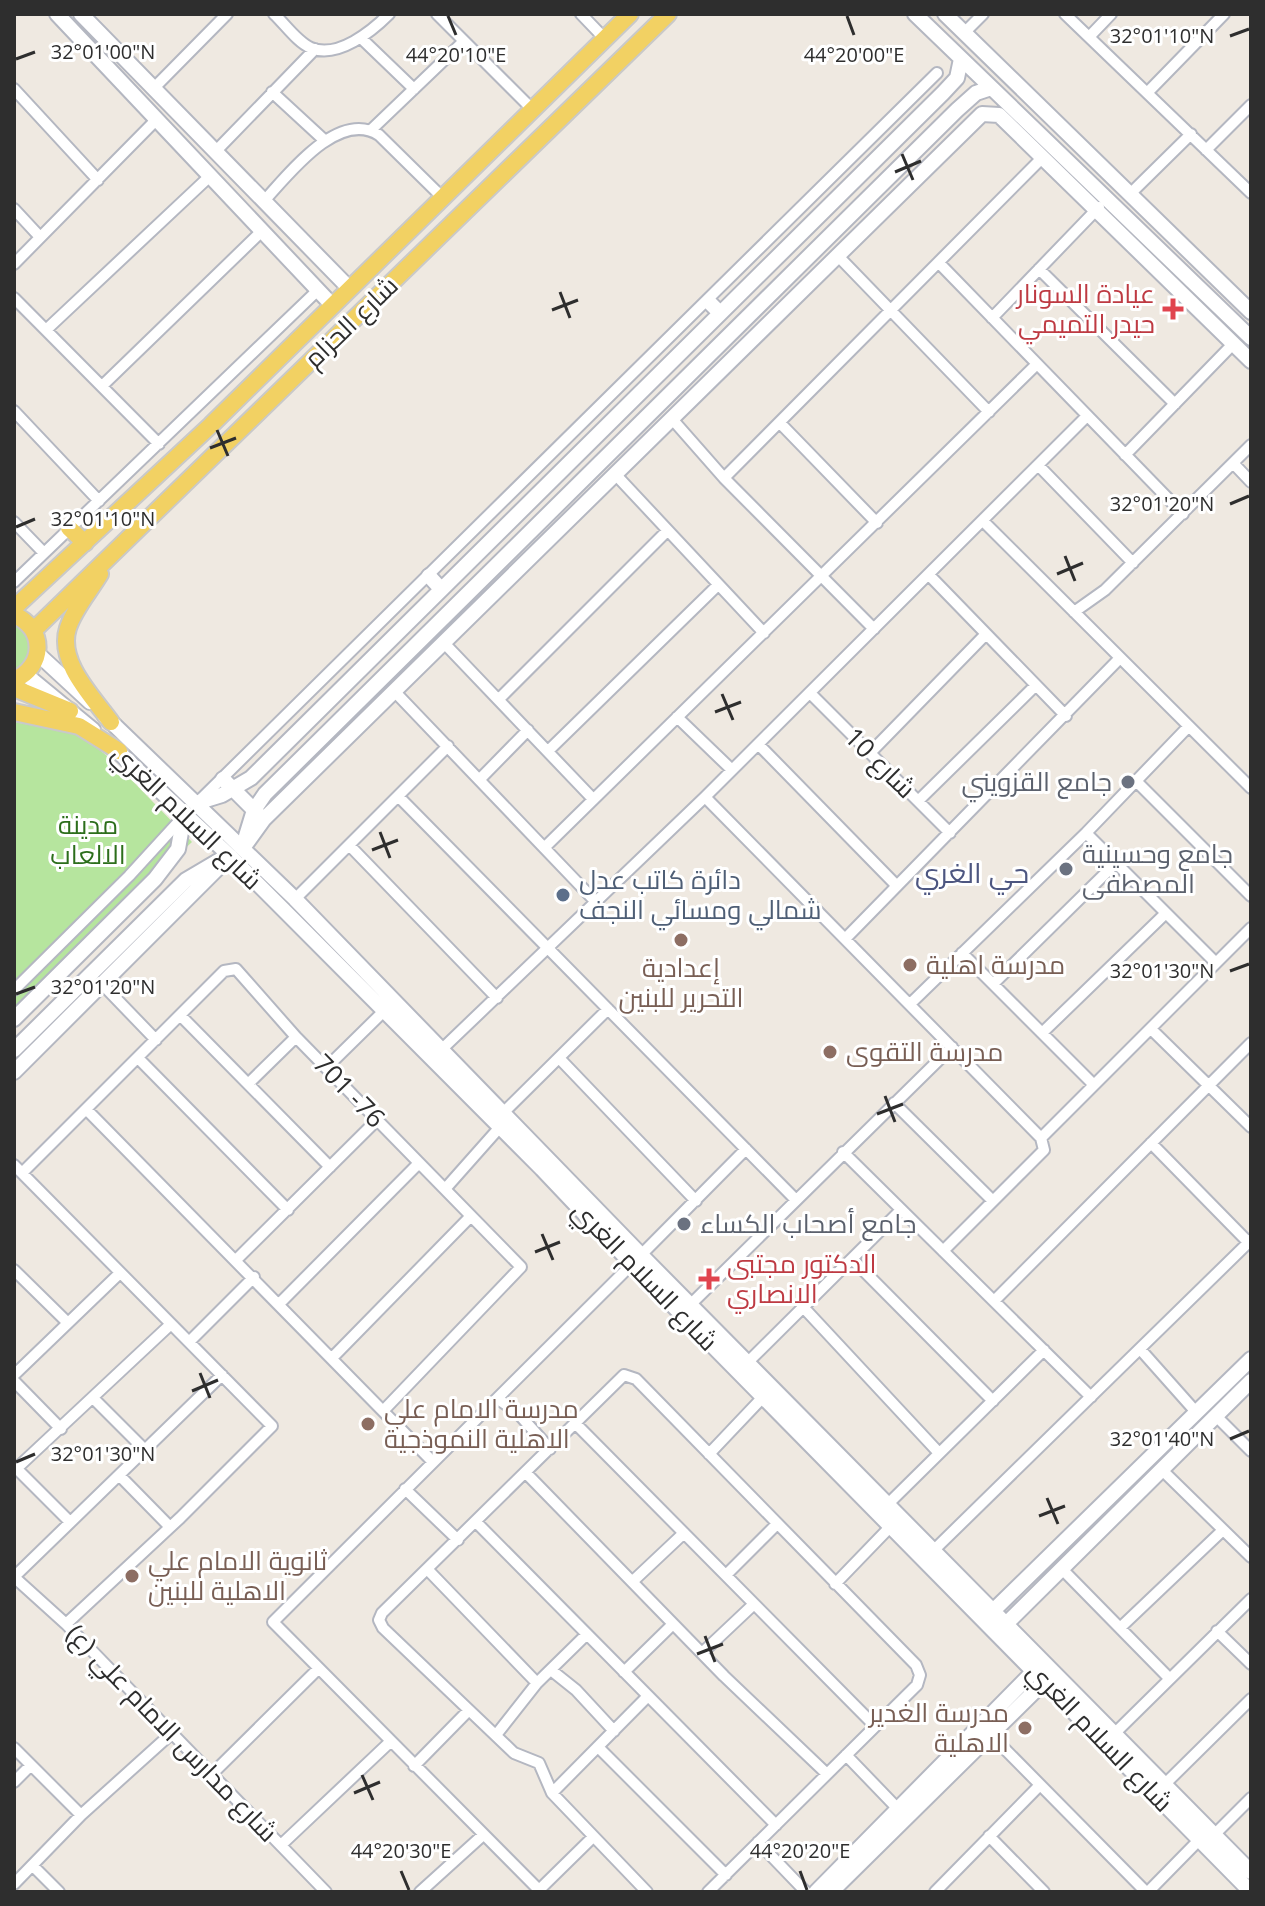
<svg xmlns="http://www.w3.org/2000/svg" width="1265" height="1906" font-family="'Open Sans',Cairo,sans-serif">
	<rect width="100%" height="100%" fill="#efe9e1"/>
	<path fill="#b6e59e" d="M14,621L31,640L29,658L14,673Z
		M14,722L80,734L112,760L192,842L14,1007Z"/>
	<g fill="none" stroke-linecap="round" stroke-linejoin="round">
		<g stroke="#b4b7c1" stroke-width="14">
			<path id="street" d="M274,14C285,24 297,42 311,48C338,59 372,31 389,14
				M437,14L533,110
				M581,14L605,39
				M1065,14L1251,193
				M964,33L983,14
				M1089,37L1111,14
				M362,39L414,89
				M14,89L98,180
				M153,89L227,14
				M272,92L323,139
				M1147,93L1224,14
				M371,130L464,41
				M1206,150L1251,105
				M215,152L315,49
				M1129,195L1191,134
				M264,201C288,175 338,109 379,135L443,198
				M14,209L40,237
				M838,256L989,412
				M14,264L156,120
				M940,264L1183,514
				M1039,269L1175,404
				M14,298L159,444
				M992,318L1099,207
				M46,330L210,176
				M102,386L262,231
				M14,411L99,501
				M673,420L724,478L874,629
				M780,423L877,523
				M1125,455L1233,344
				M1233,463L1251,482
				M1038,465L1133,563
				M616,475L764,633
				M724,478L1042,158
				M983,521L1251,788
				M14,522L44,553
				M929,575L1066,716
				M14,582L318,290
				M1074,612L1105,590L1251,445
				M445,644L593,799
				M396,693L596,902
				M810,693L950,833
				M499,699L667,531
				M677,717L732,770
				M758,744L897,886
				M548,751L718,585
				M870,753L986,634
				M480,779L528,730
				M1137,782L1251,896
				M399,797L795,1199
				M705,797L1041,1138L1251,928
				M201,799L937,73
				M918,801L1036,685
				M1086,833L1216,963
				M350,846L497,998
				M545,847L1037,364
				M295,899L448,746
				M845,939L1119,659
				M962,953L1094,1085
				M993,984L1116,863
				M103,985L156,1040
				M14,990L129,876L183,817
				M910,1004L1086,833L1188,727
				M180,1015L330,1167
				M1151,1029L1251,1127
				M1042,1033L1166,913
				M440,1051L705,797L1087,416
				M138,1058L288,1210
				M559,1058L696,1201
				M326,1068L384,1011
				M249,1083L296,1037
				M894,1103L992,1200
				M87,1110L433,1462
				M502,1114L608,1009
				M1151,1143L1248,1242
				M843,1152L1091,1397
				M14,1165L272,1426L180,1518L66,1624
				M22,1173L224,971L236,969L296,1037L521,1267L383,1411
				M445,1189L500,1127
				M943,1251L1044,1150L1041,1138
				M641,1255L746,1149
				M852,1259L993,1401
				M236,1260L377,1120
				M14,1270L68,1323
				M994,1301L1251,1043
				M279,1304L419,1163
				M690,1305L952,1047
				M804,1308L939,1453
				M189,1342L254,1277
				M1140,1349L1196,1412
				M332,1358L471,1216
				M748,1362L901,1210
				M14,1375L120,1273
				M14,1381L61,1429
				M94,1399L145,1450
				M498,1399L517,1412L550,1449
				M1215,1415L1251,1451
				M575,1423L875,1726
				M709,1454L764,1396
				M14,1466L70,1522
				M17,1468L171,1324
				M1161,1469L1251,1557
				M526,1473L724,1676L827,1774
				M119,1475L170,1527
				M405,1489L458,1540
				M889,1503L1044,1350
				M476,1522L776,1825
				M934,1550L1251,1240
				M1062,1569L1168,1677
				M428,1570L537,1683
				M726,1575L776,1525
				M14,1577L66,1624L326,1892
				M14,1577L222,1375
				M633,1581L684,1533
				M835,1584L891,1526
				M1122,1626L1223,1530
				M1217,1631L1251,1664
				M702,1653L754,1604
				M551,1670L576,1690L614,1731
				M624,1672L673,1624
				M1115,1733L1251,1599
				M990,1734L1146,1892
				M496,1735L537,1683L587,1634
				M598,1747L726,1875
				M14,1748L81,1815
				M846,1755L898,1809
				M414,1766L468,1711
				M212,1774L318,1669
				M14,1782L30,1766
				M1165,1784L1251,1699
				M552,1793L648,1696
				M1214,1835L1251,1798
				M989,1836L1044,1892
				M758,1842L806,1892
				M281,1845L390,1742
				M33,1866L59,1892
				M14,1884L81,1815L172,1733
				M539,1890L593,1837
				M420,1892L483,1835
				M541,1892L273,1622L632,1264
				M647,1892L552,1793L539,1763L514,1753L383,1628L379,1620L382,1613L624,1375L636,1379L916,1665L920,1675L917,1685L708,1892
				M935,1892L1040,1785
				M1148,1892L1199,1840"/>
		</g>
		<g stroke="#b4b7c1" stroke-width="18">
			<path id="secondary" d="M57,14L333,306
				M81,14L350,289
				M915,14L1251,338
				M945,14L1251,312
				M709,302L720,313
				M429,576L441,589
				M38,654L90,702
				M25,674L93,730
				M105,716L295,899L641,1255L1251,1872
				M112,746L230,856L542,1169L632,1264L1251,1892
				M223,779L260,816
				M196,803L222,795L251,778L943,93L957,78L961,59
				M246,836L254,810L265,794L957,110L976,93L991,88
				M243,848L264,819L982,114L999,115L1251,361
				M14,1019L155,879L178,849L184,815
				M14,1050L186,880L225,857
				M14,1072L230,856
				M994,1610L1251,1359
				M1007,1623L1251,1381
				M816,1892L1035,1670
				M831,1892L1045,1681"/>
		</g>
		<g stroke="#c9c9c9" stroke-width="20">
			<path id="primary" d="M69,528L85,543
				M100,574C90,591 74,609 68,628C57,662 93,697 111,722
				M14,608L211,425L630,14
				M14,615C46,628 45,667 14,680
				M34,630L668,14
				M14,688L70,711
				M14,712L79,726L119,751"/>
		</g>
		<use href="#street" stroke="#fff" stroke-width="10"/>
		<use href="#secondary" stroke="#fff" stroke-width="14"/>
		<use href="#primary" stroke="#f2d163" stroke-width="16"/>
	</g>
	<path fill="none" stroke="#2e2e2e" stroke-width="3" d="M448,16L456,35M847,16L854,35M1230,36L1249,29M16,59L35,52M902,154L913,180M895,172L921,161M560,292L570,318M552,310L578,300M217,430L228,456M210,448L236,438M1230,504L1249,496M16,527L35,519M1065,556L1075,581M1057,574L1083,563M722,694L733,720M715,712L741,702M380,832L390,858M372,850L398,840M1230,971L1249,964M16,994L35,987M885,1096L895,1122M877,1114L903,1104M542,1234L553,1260M535,1252L560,1242M200,1373L210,1398M192,1391L218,1380M1230,1439L1249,1431M16,1462L35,1454M1047,1498L1058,1524M1039,1516L1065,1506M705,1636L715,1662M697,1654L723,1644M362,1775L373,1800M354,1793L380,1782M401,1871L409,1890M800,1871L807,1890"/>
	<g fill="#e0444e" stroke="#fff" stroke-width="3">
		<path d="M1169 297h8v8h8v8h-8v8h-8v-8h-8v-8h8z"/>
		<path d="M705 1267h8v8h8v8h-8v8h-8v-8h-8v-8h8z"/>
	</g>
	<g fill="#6b7280" stroke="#fff" stroke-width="3">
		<circle cx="1128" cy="782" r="8"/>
		<circle cx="1066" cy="869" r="8"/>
		<circle cx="684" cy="1224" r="8"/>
	</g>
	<circle fill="#5c6f8a" stroke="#fff" stroke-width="3" cx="563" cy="895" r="8"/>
	<g fill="#8d6e63" stroke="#fff" stroke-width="3">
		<circle cx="681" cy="940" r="8"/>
		<circle cx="910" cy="965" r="8"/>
		<circle cx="830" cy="1052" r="8"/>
		<circle cx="368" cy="1424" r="8"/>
		<circle cx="132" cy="1576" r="8"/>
		<circle cx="1025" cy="1728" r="8"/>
	</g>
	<g text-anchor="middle" stroke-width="6" stroke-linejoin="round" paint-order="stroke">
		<g font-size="26" fill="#be3a42" stroke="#fff" text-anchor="end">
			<text x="1155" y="303">عيادة السونار<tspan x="1155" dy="30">حيدر التميمي</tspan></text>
			<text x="727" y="1273" text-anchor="start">الدكتور مجتبى<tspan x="727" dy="30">الانصاري</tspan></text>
		</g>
		<g font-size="26" fill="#2e2e2e" stroke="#fff">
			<text transform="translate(351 322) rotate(-44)" y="9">شارع الحزام</text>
			<text transform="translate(880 763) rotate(45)" y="9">شارع 10</text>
			<text transform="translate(187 817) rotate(44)" y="9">شارع السلام الغري</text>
			<text transform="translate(349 1091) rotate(46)" y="9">701 -76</text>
			<text transform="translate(645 1276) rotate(46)" y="9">شارع السلام الغري</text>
			<text transform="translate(172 1733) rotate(46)" y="9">شارع مدارس الامام علي (ع)</text>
			<text transform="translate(1100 1737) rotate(46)" y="9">شارع السلام الغري</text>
		</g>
		<g font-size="26" fill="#5b616d" stroke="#fff" text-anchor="start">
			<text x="1112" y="791" text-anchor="end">جامع القزويني</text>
			<text x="1082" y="863">جامع وحسينية<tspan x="1082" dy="30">المصطفى</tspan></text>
			<text x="700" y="1233">جامع أصحاب الكساء</text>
		</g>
		<g font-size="26" fill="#2c6e1b" stroke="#fff">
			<text x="88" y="834">مدينة<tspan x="88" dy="30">الالعاب</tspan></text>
		</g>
		<g font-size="26" fill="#4e5e75" stroke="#fff" text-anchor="start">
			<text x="579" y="889">دائرة كاتب عدل<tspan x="579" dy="30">شمالي ومسائي النجف</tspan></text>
		</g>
		<g font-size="26" fill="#785e54" stroke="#fff" text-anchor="start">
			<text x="926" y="974">مدرسة اهلية</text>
			<text x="681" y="977" text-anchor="middle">إعدادية<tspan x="681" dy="30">التحرير للبنين</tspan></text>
			<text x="846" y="1061">مدرسة التقوى</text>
			<text x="384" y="1418">مدرسة الامام علي<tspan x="384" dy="30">الاهلية النموذجية</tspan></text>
			<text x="148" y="1570">ثانوية الامام علي<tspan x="148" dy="30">الاهلية للبنين</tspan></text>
			<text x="1009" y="1722" text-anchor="end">مدرسة الغدير<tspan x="1009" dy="30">الاهلية</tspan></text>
		</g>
		<g font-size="28" fill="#4d5680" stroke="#fff">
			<text x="972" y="883">حي الغري</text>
		</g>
	</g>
	<g font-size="20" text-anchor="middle" fill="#2e2e2e" stroke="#fff" stroke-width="6" stroke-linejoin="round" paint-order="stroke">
		<text x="1162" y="43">32°01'10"N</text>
		<text x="103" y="59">32°01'00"N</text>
		<text x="456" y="62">44°20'10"E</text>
		<text x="854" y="62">44°20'00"E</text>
		<text x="1162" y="511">32°01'20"N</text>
		<text x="103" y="526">32°01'10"N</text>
		<text x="1162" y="978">32°01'30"N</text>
		<text x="103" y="994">32°01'20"N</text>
		<text x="1162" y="1446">32°01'40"N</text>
		<text x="103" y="1461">32°01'30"N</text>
		<text x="401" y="1858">44°20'30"E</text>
		<text x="800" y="1858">44°20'20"E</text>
	</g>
	<rect width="1265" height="1906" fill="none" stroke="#2e2e2e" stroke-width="32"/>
</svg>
